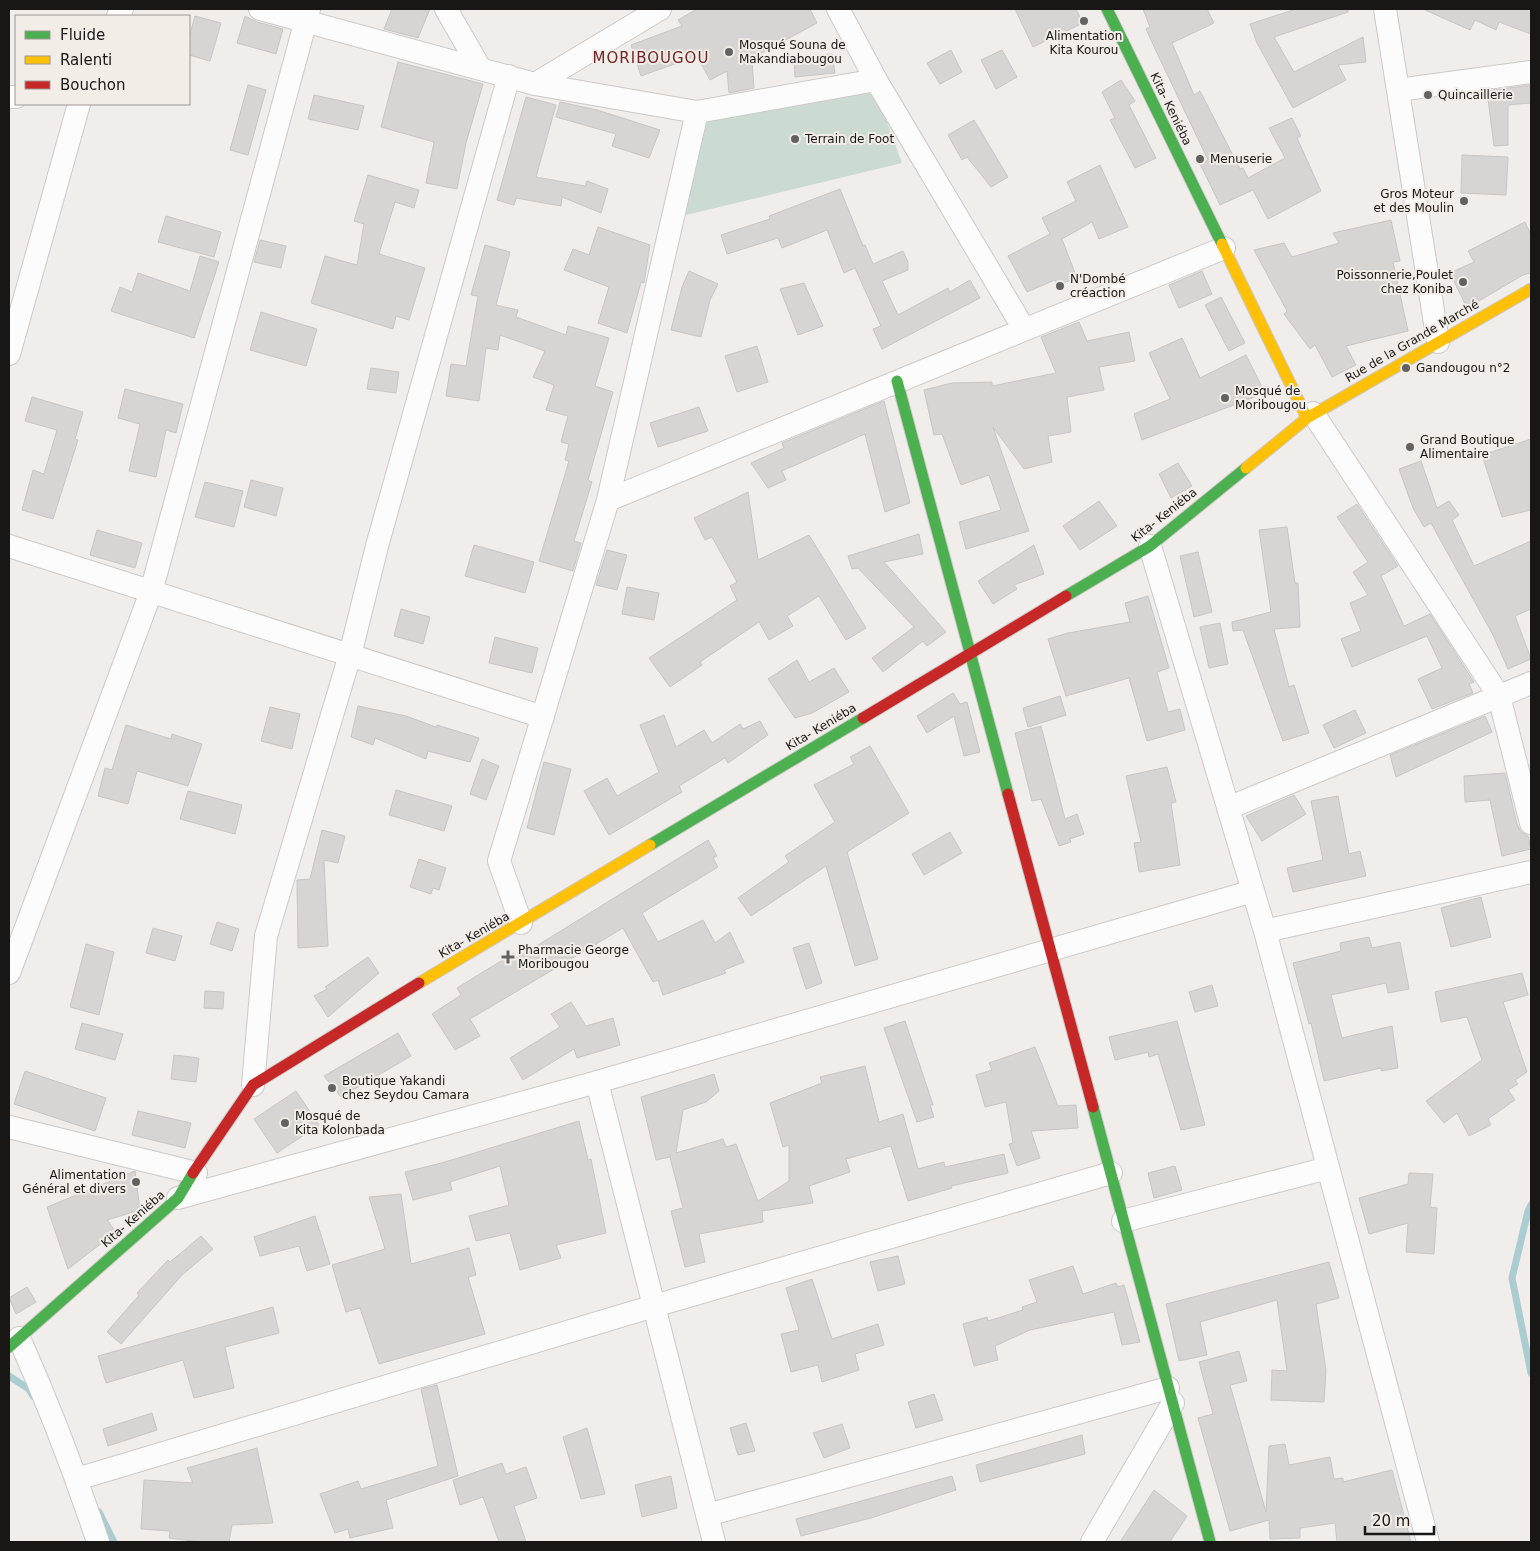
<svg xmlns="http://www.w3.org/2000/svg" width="1540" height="1551" font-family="'DejaVu Sans',sans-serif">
	<rect width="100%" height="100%" fill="#f0edeb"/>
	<path fill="#cbdbd2" d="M874,86L902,163L682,216L700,116Z"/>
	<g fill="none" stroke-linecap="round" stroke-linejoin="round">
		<path stroke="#abcdd2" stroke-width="7" d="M1531,1205L1528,1211L1512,1278L1531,1373
			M9,1376L29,1389L33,1396
			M99,1512L114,1542"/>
	</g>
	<path fill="#d7d5d3" stroke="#c8c6c4" d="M392,9H430L418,38L384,29Z
		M697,9H810L817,23L743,63L752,62L754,88L729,93L727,71L710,80L697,56L641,76L631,45L682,26L678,20Z
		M1015,9H1076L1083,23L1033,47Z
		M1143,9H1207L1214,23L1172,43L1194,95L1200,91L1240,169L1243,168L1248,178L1285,158L1269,128L1292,118L1301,136L1297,138L1321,191L1268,219L1253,190L1220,205L1200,164L1208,160L1157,53L1146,29L1150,27Z
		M1296,9H1348V12L1274,37L1294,72L1363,37L1366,62L1338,65L1346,80L1293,108L1257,43L1250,24Z
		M1423,9H1531V34L1499,22L1496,30L1475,20L1470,30Z
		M195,16L221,23L210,61L189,55V38Z
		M245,16L257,22L283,29L276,54L237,43Z
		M951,50L962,72L940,84L927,63Z
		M1002,50L1017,77L996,89L981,60Z
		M832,54L835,73L795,77L794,58Z
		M398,62L483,84L466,143L457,189L426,183L434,142L381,127Z
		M1121,80L1135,101L1129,105L1156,158L1135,168L1110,120L1115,118L1102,92Z
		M248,85L266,90L248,155L230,150Z
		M1531,85V103L1508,105V145L1494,146L1487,91Z
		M314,95L364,106L358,130L308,119Z
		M526,97L556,105L536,177L585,186L587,181L608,189L601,213L562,197L561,206L516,198L514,205L497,200Z
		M560,102L597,110L660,130L649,158L612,146L616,134L556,117Z
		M974,120L1008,177L991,187L967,157L962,160L948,135Z
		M1462,155L1508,157L1506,195L1461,193Z
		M1100,165L1128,227L1099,239L1092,222L1062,239L1077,278L1057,285L1055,280L1027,292L1008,256L1050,234L1042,218L1076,201L1067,182Z
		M368,175L419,190L414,208L395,202L379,254L425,268L409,320L396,316L393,329L311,303L325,256L357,265L364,224L354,221Z
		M840,189L863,246L865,245L873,264L903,251L908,262V270L882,281L898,315L948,288L950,292L970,280L980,298L882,349L873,329L881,326L855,268L844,273L827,230L782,248L778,238L727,254L721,235L770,219L769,216Z
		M166,216L221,232L214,257L158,242Z
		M1391,220L1400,261L1393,262L1408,331L1346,346L1356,365L1332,377L1315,345L1310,349L1284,314L1287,311L1254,250L1284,243L1292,257L1339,243L1333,233Z
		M1525,222L1531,235V273L1523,275L1467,308L1450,273L1474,262L1468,251Z
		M598,227L650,245L644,283L641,282L627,333L598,323L609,287L564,270L573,249L589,255Z
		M260,240L286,246L281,268L254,262Z
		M485,245L510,252L496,305L518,310L516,317L566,335L568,326L609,338L595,386L613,392L588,480L592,482L574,541L581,543L573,571L539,561L569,461L565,460L569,444L561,442L568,416L546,410L554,385L533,377L545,351L500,335L498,350L486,348L479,401L446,396L451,364L466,366L478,296L471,295Z
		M200,256L219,262L194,338L111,311L120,287L132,292L138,273L190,291Z
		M689,271L718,284L710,300L701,337L671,330L682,287Z
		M1202,271L1212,294L1179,308L1169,285Z
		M804,283L823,326L798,335L780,289Z
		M1221,297L1245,343L1229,351L1205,305Z
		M261,312L317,329L306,366L250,350Z
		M1079,322L1087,341L1129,332L1135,361L1099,367L1104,390L1067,397L1071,432L1048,436L1052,462L1024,469L993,427L1029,531L966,549L959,522L1001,510L989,475L961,485L942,434L934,435L924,390L952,383L992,382V386L1056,373L1041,337Z
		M1182,338L1200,378L1246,355L1265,393L1142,440L1134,414L1170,399L1149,353Z
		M757,346L768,382L737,392L725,356Z
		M371,368L399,372L396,393L367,389Z
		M125,389L183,404L176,433L166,430L156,477L129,471L140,424L118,418Z
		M32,397L83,412L75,439L78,440L53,519L22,510L33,470L44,474L57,430L25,421Z
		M884,401L910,503L885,512L865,434L782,471L786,480L768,488L751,463L784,448L782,443Z
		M699,407L708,431L658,447L650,423Z
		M1531,439V510L1502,517L1482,455Z
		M1421,461L1437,508L1449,501L1459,515L1452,520L1474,566L1531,541V609L1515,616L1531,659L1508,669L1493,635L1431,523L1424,527L1413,508L1399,469Z
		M1178,463L1192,486L1171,498L1159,474Z
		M251,480L283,488L276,516L244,507Z
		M205,482L243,491L234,527L195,517Z
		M748,492L758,560L809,535L866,628L846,640L819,596L787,616L793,626L769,640L759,622L700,662L702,665L670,687L649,658L737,600L730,586L737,582L712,537L705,540L694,518Z
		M1099,501L1117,526L1080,550L1063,526Z
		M1357,504L1398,566L1381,576L1404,626L1430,614L1474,682L1469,684L1473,693L1432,709L1418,679L1442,668L1427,636L1352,667L1341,639L1361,631L1350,603L1368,595L1353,572L1368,562L1337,517Z
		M1287,527L1295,583H1298L1300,627L1274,629L1289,687L1294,685L1309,733L1283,741L1243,630L1233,631L1232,622L1271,612L1259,530Z
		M97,530L142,543L135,568L90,555Z
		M919,534L923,554L884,562L946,632L927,646L923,641L883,672L872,658L914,627L858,568L852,569L848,556Z
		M474,545L534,562L525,593L465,576Z
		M1034,545L1044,574L1014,585L1017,589L993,604L978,581Z
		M607,550L627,555L617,590L596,585Z
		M1198,552L1212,612L1194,617L1180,556Z
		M627,587L659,593L654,620L622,614Z
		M1148,596L1169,668L1157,672L1168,712L1180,709L1185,730L1147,741L1129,678L1066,696L1048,639L1068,633L1130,622L1125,603Z
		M401,609L430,617L423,644L394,636Z
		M1220,623L1228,664L1209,668L1200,627Z
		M495,637L538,648L532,673L489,663Z
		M797,660L809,682L834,668L849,692L812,713L795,718L768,679Z
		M953,693L960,704L967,702L980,752L964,756L954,716L927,733L917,716Z
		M1060,696L1066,715L1028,727L1023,708Z
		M358,706L406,716L436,727L437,725L479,738L470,762L428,751L426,759L375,738L373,745L351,737Z
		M270,707L300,714L292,749L261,741Z
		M1355,710L1366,733L1334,748L1323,725Z
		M664,715L676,747L704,730L712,743L740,724L743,729L760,721L768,735L728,763L725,758L679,786L682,792L609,835L584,791L607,778L617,796L659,772L640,725Z
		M1485,716L1492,732L1396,777L1390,755Z
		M126,725L171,739L172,734L202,744L188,786L137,771L128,804L98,796L105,768L112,770Z
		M1041,726L1065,819L1077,814L1084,834L1070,839L1071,842L1059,846L1041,799L1032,801L1015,733Z
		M870,746L909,813L847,852L878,959L855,966L826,866L751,916L738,898L789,862L785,856L835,822L814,785L854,764L850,757Z
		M482,759L499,766L486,800L470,794Z
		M544,762L571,769L554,835L527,828Z
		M1167,767L1176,802L1171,803L1180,865L1139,872L1134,843L1141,842L1126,776Z
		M1505,773L1517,824L1521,832L1528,836L1531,849L1502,856L1490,800L1465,802L1464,776Z
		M396,790L452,806L444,831L389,815Z
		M188,791L242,805L235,834L180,819Z
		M1294,795L1306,814L1262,841L1246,816Z
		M1338,796L1349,854L1360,851L1366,876L1293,892L1287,868L1323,860L1311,801Z
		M322,830L345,836L338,863L324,860L328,946L298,948L297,880L310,879Z
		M950,832L962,853L924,875L912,854Z
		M708,840L717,856L713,858L718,867L642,913L658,942L703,920L715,943L730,932L744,962L724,970L726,973L663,995L658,980L653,982L623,928L470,1019L480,1036L455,1050L432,1014L461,995L457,988L514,953L517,958Z
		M419,859L446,868L439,890L433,888L431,894L410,887Z
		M1481,897L1491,937L1451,947L1441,908Z
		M217,922L239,929L232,951L210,944Z
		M153,928L182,936L175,961L146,953Z
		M1369,937L1372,948L1400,942L1409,989L1388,993L1386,983L1331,995L1342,1038L1392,1026L1398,1068L1381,1071V1068L1324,1081L1311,1023L1309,1024L1293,963L1341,951L1340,943Z
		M809,943L822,983L806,989L793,948Z
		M86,944L114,952L99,1015L70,1007Z
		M368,957L379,973L328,1017L314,996L327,989L325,987Z
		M1522,973L1528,995L1503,1002L1527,1072L1515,1080L1518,1084L1508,1090L1515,1100L1488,1119L1491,1125L1469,1136L1457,1113L1444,1123L1426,1101L1482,1060L1467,1017L1441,1022L1435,992Z
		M1212,985L1218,1006L1195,1012L1189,992Z
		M205,991L224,992L223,1009L204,1008Z
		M571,1002L586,1026L613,1018L620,1045L577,1058L574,1049L523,1080L510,1058L560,1027L551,1014Z
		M905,1021L933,1105H930L934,1117L917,1122L884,1028Z
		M1177,1021L1205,1125L1181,1130L1158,1054L1149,1057L1148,1052L1115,1060L1109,1037Z
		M82,1023L123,1034L115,1060L75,1049Z
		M398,1033L411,1056L341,1097L324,1076Z
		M1035,1047L1058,1106L1076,1105L1078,1128L1031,1131L1040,1158L1017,1166L1009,1144L1013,1143L1006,1102L985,1107L976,1075L992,1070L989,1063Z
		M174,1055L199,1058L196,1082L171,1079Z
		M865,1066L879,1122L903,1114L918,1169L944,1162L945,1167L1004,1154L1008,1173L951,1186L952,1188L908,1201L891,1146L846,1159L850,1172L809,1186L813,1203L762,1211L763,1222L699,1234L705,1262L685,1267L671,1211L683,1208L670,1157L656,1160L641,1097L714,1074L719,1091L706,1102L683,1110L676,1153L723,1139L726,1147L736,1144L758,1201L789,1181V1145L783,1147L770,1103L822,1083L820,1077Z
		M25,1071L106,1098L95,1131L14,1104Z
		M296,1091L319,1125L277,1153L254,1119Z
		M138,1111L191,1123L185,1148L132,1135Z
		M579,1121L588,1160L591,1159L606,1233L556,1245L561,1258L520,1270L510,1233L476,1241L469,1216L509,1205L500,1166L450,1182L452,1190L413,1200L405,1172L445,1162Z
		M1175,1166L1182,1190L1154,1198L1148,1173Z
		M135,1171L140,1210L107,1220L116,1232L68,1269L47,1207Z
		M1409,1173L1433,1174L1430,1207L1437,1208L1434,1254L1406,1252L1408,1223L1369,1234L1359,1198L1408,1184Z
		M401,1194L411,1264L469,1248L476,1275L468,1277L485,1334L379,1364L360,1308L346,1312L332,1265L385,1249L369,1197Z
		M315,1216L330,1264L307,1271L299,1246L260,1256L254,1237Z
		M201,1236L213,1249L182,1275L121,1344L107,1332L139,1295L137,1293L168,1260L170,1262Z
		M898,1256L905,1284L878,1291L870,1262Z
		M1329,1262L1339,1298L1316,1304L1326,1370L1324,1402L1271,1400L1272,1370L1287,1371L1277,1300L1200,1322L1207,1355L1179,1361L1166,1304Z
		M1073,1266L1083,1294L1116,1283L1118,1287L1124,1285L1140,1342L1122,1345L1114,1312L1030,1330L995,1346L998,1360L974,1366L963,1324L987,1317L988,1321L1023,1310L1022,1307L1037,1302L1029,1280Z
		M812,1279L832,1339L878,1324L884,1345L855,1354L859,1370L822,1382L818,1365L791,1372L781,1334L799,1330L786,1288Z
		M27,1287L36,1302L16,1314L9,1298Z
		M273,1307L279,1333L225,1347L234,1388L194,1398L183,1360L106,1383L98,1356Z
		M1239,1351L1247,1381L1230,1385L1266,1512L1269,1446L1285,1444L1289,1465L1330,1457L1334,1479L1343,1478V1482L1392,1470L1411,1542H1337L1335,1523L1300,1528V1538L1270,1539L1269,1520L1230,1531L1198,1418L1213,1414L1199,1362Z
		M437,1385L458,1476L386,1500L393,1528L350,1538L348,1529L335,1533L320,1494L358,1481L361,1489L438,1466L421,1389Z
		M934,1394L943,1420L916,1428L908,1402Z
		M152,1413L157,1430L108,1446L103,1429Z
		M746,1423L755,1451L738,1455L730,1428Z
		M842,1424L850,1448L824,1458L813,1433Z
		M587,1428L605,1494L581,1499L563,1437Z
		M1082,1435L1085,1454L980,1482L976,1465Z
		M257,1448L273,1523L232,1525L229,1542H201L169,1538L170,1531L141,1529L144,1480L193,1483L187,1468Z
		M502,1463L506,1474L526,1467L537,1498L514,1506L526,1542H499L483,1497L460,1505L453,1480Z
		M671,1476L677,1508L642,1517L635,1485Z
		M952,1476L956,1490L871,1518L801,1536L796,1519Z
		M1154,1490L1187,1516L1170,1542H1120Z"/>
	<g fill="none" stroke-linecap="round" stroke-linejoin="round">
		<g stroke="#cccac9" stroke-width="24">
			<path id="street" d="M260,9L535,84L697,112
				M446,9L480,68
				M838,9L876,80L1024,329
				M1385,9L1438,342
				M118,16L122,9
				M535,84L660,9
				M1398,90L1531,72
				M9,97H16
				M9,354L79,104
				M1313,413L1499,696L1531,823
				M608,500L1224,248
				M9,546L543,717
				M1150,546L1265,931L1428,1542
				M1228,808L1531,683
				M521,923L499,861L608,500L697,112L876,80
				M1265,931L1531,872
				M9,973L151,592L309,9
				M597,1082L714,1542
				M253,1085L266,936L350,655L377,546L509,76
				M9,1127L196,1173
				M178,1198L597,1082L1253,891
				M1123,1221L1328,1168
				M19,1338C49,1405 75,1473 98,1542
				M77,1479L654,1306L1111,1173
				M707,1515L1168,1388
				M1092,1542L1173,1403"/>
		</g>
		<g stroke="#cccac9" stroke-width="13">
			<path id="fast" d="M1107,9L1222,244
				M897,381L1008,794
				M1066,596L1150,546L1246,468
				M650,845L863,718
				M1093,1107L1210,1542
				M9,1347L178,1198L193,1173"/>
		</g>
		<g stroke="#cccac9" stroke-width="13">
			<path id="slow" d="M1222,244L1307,418L1246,468
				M1307,418L1531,289
				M419,983L650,845"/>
		</g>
		<g stroke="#cccac9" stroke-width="13">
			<path id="jam" d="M863,718L1066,596
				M1008,794L1093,1107
				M193,1173L253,1085L419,983"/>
		</g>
		<use href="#street" stroke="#fdfcfc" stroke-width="22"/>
		<use href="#fast" stroke="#4caf50" stroke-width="11"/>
		<use href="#slow" stroke="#ffc107" stroke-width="11"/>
		<use href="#jam" stroke="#c62828" stroke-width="11"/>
	</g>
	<g fill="#646260" stroke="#f3ede8" stroke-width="2">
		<circle cx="1084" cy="21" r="5"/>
		<circle cx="729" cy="52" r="5"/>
		<circle cx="1428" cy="95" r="5"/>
		<circle cx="795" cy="139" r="5"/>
		<circle cx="1200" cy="159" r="5"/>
		<circle cx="1464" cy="201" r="5"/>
		<circle cx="1463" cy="282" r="5"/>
		<circle cx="1060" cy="286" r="5"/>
		<circle cx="1406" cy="368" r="5"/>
		<circle cx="1225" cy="398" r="5"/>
		<circle cx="1410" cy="447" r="5"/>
		<path d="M505.5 949.5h5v5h5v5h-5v5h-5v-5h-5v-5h5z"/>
		<circle cx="332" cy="1088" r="5"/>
		<circle cx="285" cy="1123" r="5"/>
		<circle cx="136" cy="1182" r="5"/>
	</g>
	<g text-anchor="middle" stroke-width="4" stroke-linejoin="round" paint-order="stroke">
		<g font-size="12" fill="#191715" stroke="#f3ede8" text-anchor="start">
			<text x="1084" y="40" text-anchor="middle">Alimentation<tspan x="1084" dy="14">Kita Kourou</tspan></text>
			<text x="739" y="49">Mosqué Souna de<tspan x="739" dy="14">Makandiabougou</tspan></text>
			<text x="1438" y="99">Quincaillerie</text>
			<text x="805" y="143">Terrain de Foot</text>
			<text x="1210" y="163">Menuserie</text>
			<text x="1454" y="198" text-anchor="end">Gros Moteur<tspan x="1454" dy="14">et des Moulin</tspan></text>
			<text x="1453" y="279" text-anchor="end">Poissonnerie,Poulet<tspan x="1453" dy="14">chez Koniba</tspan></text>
			<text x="1070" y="283">N'Dombé<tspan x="1070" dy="14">créaction</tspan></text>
			<text x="1416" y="372">Gandougou n°2</text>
			<text x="1235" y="395">Mosqué de<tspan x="1235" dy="14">Moribougou</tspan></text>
			<text x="1420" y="444">Grand Boutique<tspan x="1420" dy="14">Alimentaire</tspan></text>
			<text x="518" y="954">Pharmacie George<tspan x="518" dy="14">Moribougou</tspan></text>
			<text x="342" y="1085">Boutique Yakandi<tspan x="342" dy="14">chez Seydou Camara</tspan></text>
			<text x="295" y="1120">Mosqué de<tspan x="295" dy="14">Kita Kolonbada</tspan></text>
			<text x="126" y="1179" text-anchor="end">Alimentation<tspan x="126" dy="14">Général et divers</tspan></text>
		</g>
		<g font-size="12" fill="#191715" stroke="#f3ede8">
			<text transform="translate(1171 109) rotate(64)" y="4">Kita- Keniéba</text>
			<text transform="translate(1412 341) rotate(-30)" y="4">Rue de la Grande Marché</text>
			<text transform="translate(1164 515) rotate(-38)" y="4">Kita- Keniéba</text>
			<text transform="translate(821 727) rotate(-31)" y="4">Kita- Keniéba</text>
			<text transform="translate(474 935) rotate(-30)" y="4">Kita- Keniéba</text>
			<text transform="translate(133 1219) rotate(-41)" y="4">Kita- Keniéba</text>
		</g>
		<g font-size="15" letter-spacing="1" fill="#6c2627" stroke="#f3ede8">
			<text x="651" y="63">MORIBOUGOU</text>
		</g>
	</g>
	<rect width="1540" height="1551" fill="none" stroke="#191715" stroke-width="20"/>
	<rect x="15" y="15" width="175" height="90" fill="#f3ede8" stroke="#9c9794"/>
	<rect x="25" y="31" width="25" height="8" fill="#4caf50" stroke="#9c9794"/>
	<text x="60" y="40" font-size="15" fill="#191715">Fluide</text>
	<rect x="25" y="56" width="25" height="8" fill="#ffc107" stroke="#9c9794"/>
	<text x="60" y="65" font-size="15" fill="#191715">Ralenti</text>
	<rect x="25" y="81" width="25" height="8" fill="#c62828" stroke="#9c9794"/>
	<text x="60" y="90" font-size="15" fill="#191715">Bouchon</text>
	<path d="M1365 1526v8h69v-8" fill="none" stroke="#191715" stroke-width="2.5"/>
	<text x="1372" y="1526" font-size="15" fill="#191715" stroke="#f3ede8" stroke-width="4" paint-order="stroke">20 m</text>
</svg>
